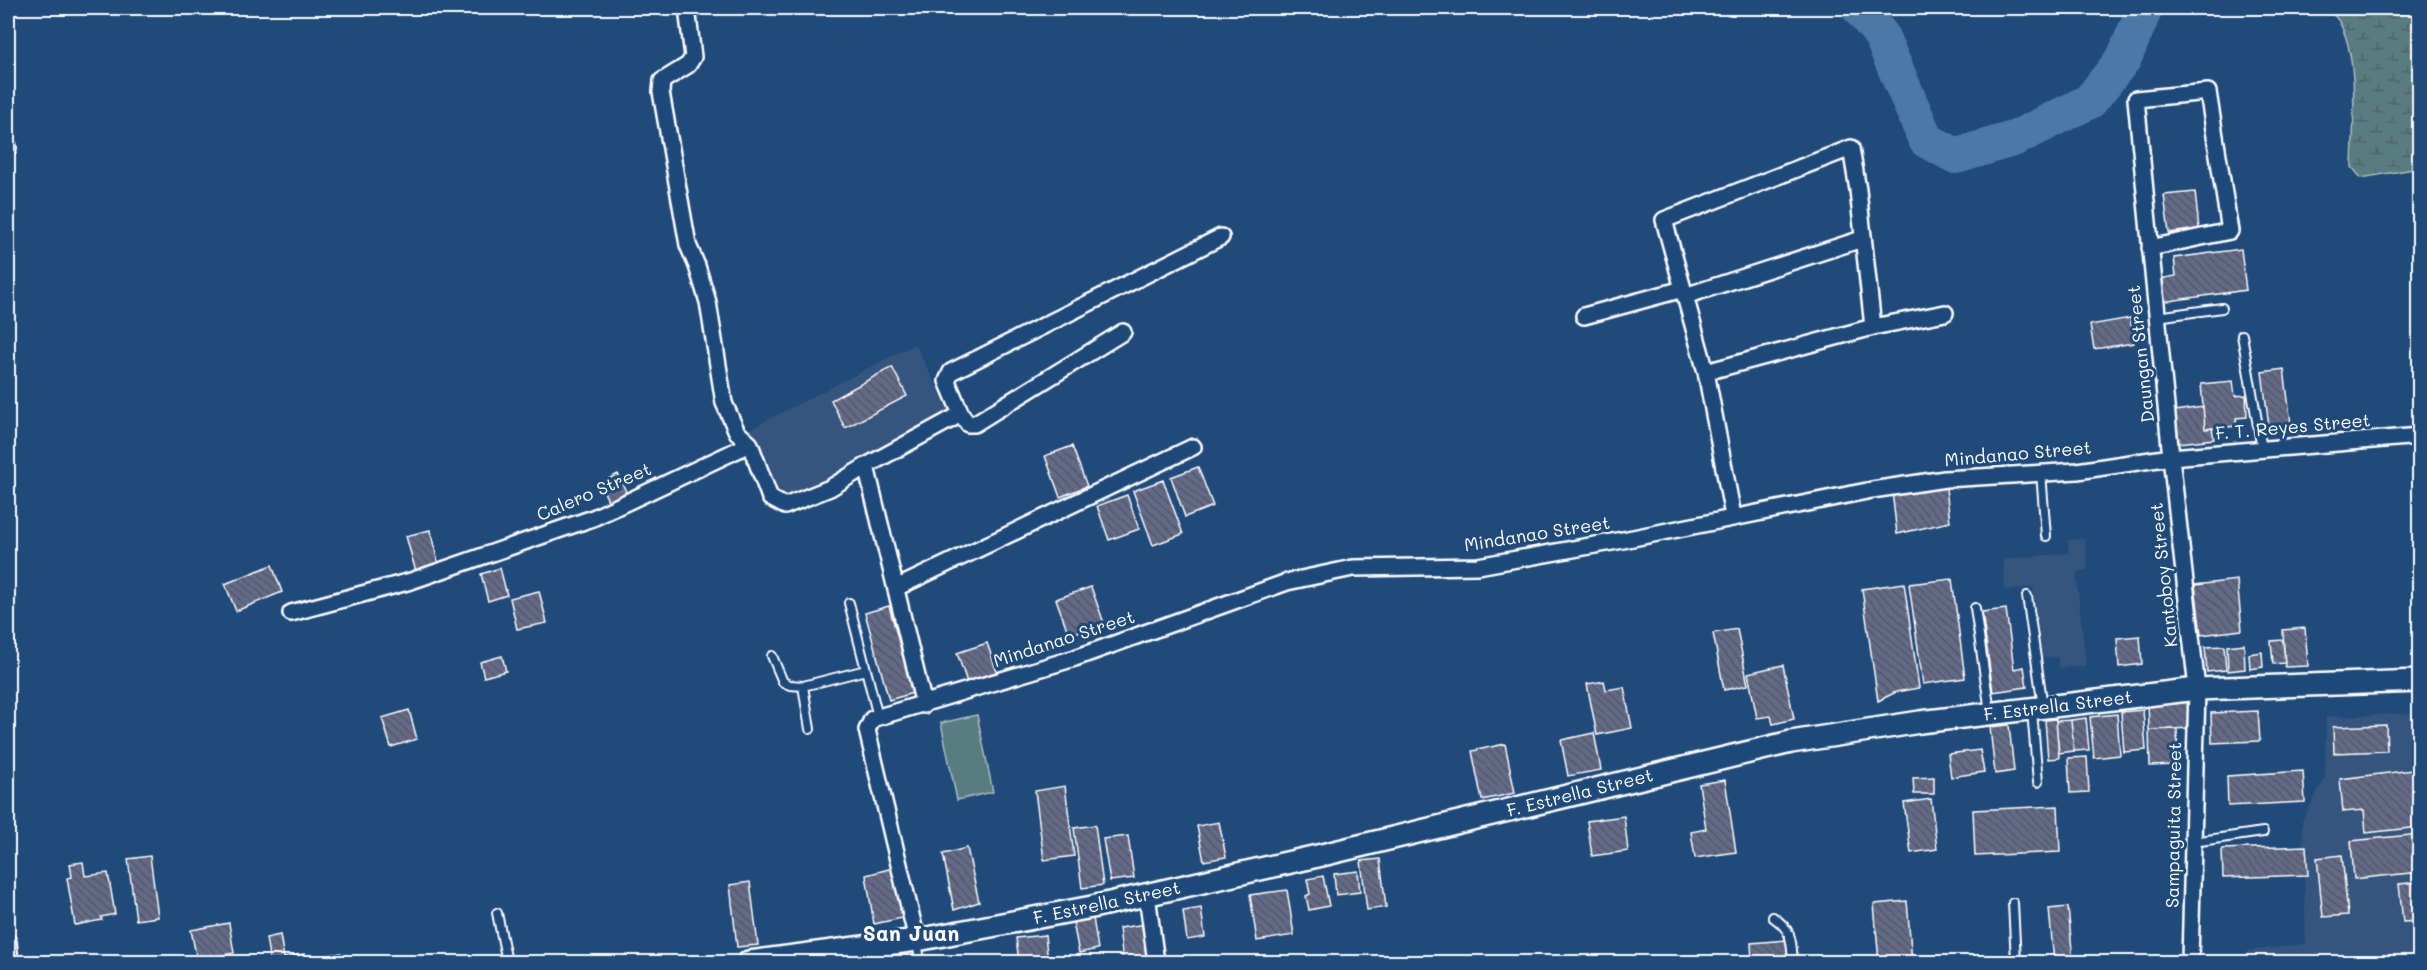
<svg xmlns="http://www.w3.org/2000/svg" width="2427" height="970" font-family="Mali,sans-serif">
	<defs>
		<pattern id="wetland-marsh" width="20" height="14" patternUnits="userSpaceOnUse" patternTransform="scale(1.5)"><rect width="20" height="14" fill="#597b80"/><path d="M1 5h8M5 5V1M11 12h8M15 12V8" fill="none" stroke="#526466"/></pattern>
		<pattern id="building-back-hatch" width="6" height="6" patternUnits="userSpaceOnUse" patternTransform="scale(1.5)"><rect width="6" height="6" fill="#646b88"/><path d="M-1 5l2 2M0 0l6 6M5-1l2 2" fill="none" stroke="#545761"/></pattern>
	</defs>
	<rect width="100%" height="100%" fill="#1f4a7a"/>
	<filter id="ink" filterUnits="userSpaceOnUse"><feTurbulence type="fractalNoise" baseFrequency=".0167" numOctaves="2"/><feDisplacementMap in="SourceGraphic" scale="12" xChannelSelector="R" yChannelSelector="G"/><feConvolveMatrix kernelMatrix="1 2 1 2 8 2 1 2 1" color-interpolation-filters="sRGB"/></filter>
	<g filter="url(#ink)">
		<path fill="#34547e" d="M915,344L955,422L782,500L746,431Z
			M2085,538L2088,570L2076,572L2086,666L2059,668L2057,657L2039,658L2033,587L2005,590L2003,559L2069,553L2068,540Z
			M2419,713V962H2247V951L2306,944L2302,821L2325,778L2326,717Z"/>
		<path fill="url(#wetland-marsh)" stroke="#acbdc0" stroke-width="1.5" d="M2324,8H2419V168L2361,178L2352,167C2353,127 2360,55 2338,20C2335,15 2328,11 2324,8Z"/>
		<path fill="#597b80" stroke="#acbdc0" stroke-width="1.5" d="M977,715L993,792L957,800L941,723Z"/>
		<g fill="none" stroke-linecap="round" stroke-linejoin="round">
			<path stroke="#4b78a7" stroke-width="36" d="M1859,8L1881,35L1926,140L1956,156L2016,138L2090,101L2124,58L2145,8"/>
		</g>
		<path fill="url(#building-back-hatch)" stroke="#fff" stroke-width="1.5" d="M2195,192L2199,229L2169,233L2164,195Z
			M2241,249L2246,290L2162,302L2159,279L2176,276L2174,258Z
			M2130,318L2134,343L2094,349L2090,325Z
			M892,367L907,396L845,428L831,400Z
			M2284,369L2291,424L2269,427L2262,372Z
			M2233,381L2235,396L2246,395L2247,417L2236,418L2237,426L2205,429L2201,384Z
			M2203,407L2205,429L2212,428L2214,439L2179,443L2175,411Z
			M1072,446L1087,486L1060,497L1045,456Z
			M1198,467L1213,506L1185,517L1171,477Z
			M618,474L628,496L610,505L600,483Z
			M1945,479L1950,522L1897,534L1892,491Z
			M1163,480L1183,534L1153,545L1133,491Z
			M1127,495L1139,529L1109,540L1097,506Z
			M430,530L439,566L416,572L406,536Z
			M272,565L282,592L236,611L225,584Z
			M500,568L507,595L488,601L481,574Z
			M1952,579L1965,678L1923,684L1909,584Z
			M2237,580L2242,630L2201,635L2195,585Z
			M1904,583L1919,688L1896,692L1878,701L1862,589Z
			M1091,587L1104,623L1069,635L1056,599Z
			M539,591L547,623L517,629L510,598Z
			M889,606L913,693L889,700L865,613Z
			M2006,609L2014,669L2024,667L2027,687L1993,692L1982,612Z
			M2305,628L2308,666L2285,667L2283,630Z
			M1737,629L1748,685L1724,690L1713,633Z
			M2140,636L2142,664L2119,667L2117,638Z
			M2283,640L2285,663L2273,664L2271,641Z
			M987,643L998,675L968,685L957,653Z
			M2244,644L2245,669L2228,671L2227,646Z
			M2224,646L2226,670L2207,672L2205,647Z
			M2262,652L2263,667L2250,669L2249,654Z
			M502,656L506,671L484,677L480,662Z
			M1783,665L1794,719L1773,724L1771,716L1757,718L1748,673Z
			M1604,681L1606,690L1624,687L1632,728L1597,735L1587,684Z
			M2191,700L2192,728L2149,730L2148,701Z
			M409,710L417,739L391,747L382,718Z
			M2143,710L2146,750L2124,752L2121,712Z
			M2258,711L2260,741L2212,743L2211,713Z
			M2117,714L2120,755L2094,758L2090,717Z
			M2086,718L2089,750L2074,751L2071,720Z
			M2056,719L2059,758L2048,759L2045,720Z
			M2071,720L2074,751L2059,753L2056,721Z
			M2009,725L2014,771L1995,774L1990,727Z
			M2386,725L2387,751L2334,753L2333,727Z
			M2177,729L2178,765L2150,766L2149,730Z
			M1594,733L1601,770L1568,776L1561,740Z
			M1505,744L1515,793L1482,800L1472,751Z
			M1980,750L1984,772L1951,777L1948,754Z
			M2087,757L2089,792L2070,793L2068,758Z
			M2420,769V804H2416L2419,827L2366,833L2364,810L2343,812L2340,779Z
			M2303,771L2305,802L2228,806L2227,776Z
			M1934,777V794H1914L1913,778Z
			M1725,780L1736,852L1695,858L1691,832L1706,829L1699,784Z
			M1065,786L1074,856L1044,860L1035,791Z
			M1931,799L1937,849L1911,853L1904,803Z
			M2058,806L2060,852L1975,856L1973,810Z
			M1624,816L1628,851L1592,856L1587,821Z
			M1219,822L1226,857L1204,861L1197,826Z
			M1095,825L1103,885L1082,888L1074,828Z
			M2420,834V872L2354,879L2351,841Z
			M1128,836L1134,878L1110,881L1103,839Z
			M2306,846L2308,875L2223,878L2222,849Z
			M967,848L979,902L954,910L943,854Z
			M2342,855L2348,915L2323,917L2317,858Z
			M150,856L158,917L136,920L128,859Z
			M1380,859L1386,907L1367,910L1361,861Z
			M83,862L85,876L108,873L115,914L101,917L102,920L75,925L67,878L72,877L70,864Z
			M893,868L902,918L874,924L866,875Z
			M1358,871L1360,892L1336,895L1334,874Z
			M1323,876L1329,906L1309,910L1306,896L1310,894L1307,879Z
			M750,882L758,945L737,947L730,885Z
			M2420,882V921L2403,922L2399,884Z
			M1287,890L1294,935L1257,941L1250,895Z
			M1907,901L1912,962H1879L1874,904Z
			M2068,907L2073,961L2054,962L2049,909Z
			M1201,908L1205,937L1187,940L1183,911Z
			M1093,918L1098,949L1079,953L1073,922Z
			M229,923L234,953L197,960L191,930Z
			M1146,924L1150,959L1123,962L1119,928Z
			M280,935L284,958L305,954L306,962H270L266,938Z
			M1045,935L1048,962H1019L1016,938Z
			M1787,940L1789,962H1752L1751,943Z
			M341,953L342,962H315L314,957Z
			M398,957L399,962H375V961Z"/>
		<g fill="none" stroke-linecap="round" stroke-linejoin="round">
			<g stroke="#fff" stroke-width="12">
				<path id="lane" d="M2157,317L2222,308
					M2242,335L2262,449
					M2041,473L2046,536
					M2027,596L2043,707
					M849,603L878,717
					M1975,608L1990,712
					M772,656L783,682L790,685L803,686
					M2032,711L2038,782
					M810,729L803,686L866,670
					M2193,842L2263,832
					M2013,903L2016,962
					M497,913L507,962
					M1773,917C1793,931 1791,940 1793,962
					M917,940L920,962"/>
			</g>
			<g stroke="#fff" stroke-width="20">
				<path id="street" d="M687,8L693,57L688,65L662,81L661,92L688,245L697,266L708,302L724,403L737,432L750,444
					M8,146V148
					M2150,248L2230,231L2208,92L2136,99L2171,457L2197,689L2190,962
					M1685,296L1862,239
					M1584,316L1683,289
					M1706,372L1873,327L1945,313
					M961,414L947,381L951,372L1221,237
					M1733,516L1706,372L1664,220L1851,148L1858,190L1873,327
					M896,588L1193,447
					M291,613L411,581L593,518L750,444L770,498L785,506L830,488L866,466
					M924,705L866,466L961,414L968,424H974L1123,332
					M1147,895L1156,962
					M917,940L867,730L872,719L1075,658L1287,582L1353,568L1478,566L1623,540L1872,490L1945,479L2077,471L2171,457L2420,436
					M8,942L10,962"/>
			</g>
			<g stroke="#fff" stroke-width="26">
				<path id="secondary" d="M749,962L917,940L1092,907L1322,855L1791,742L1920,722L2197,689L2420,681"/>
			</g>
			<use href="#lane" stroke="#1f4a7a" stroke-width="8"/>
			<use href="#street" stroke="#1f4a7a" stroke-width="15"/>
			<use href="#secondary" stroke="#1f4a7a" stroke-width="21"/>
		</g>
	</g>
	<g text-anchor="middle" stroke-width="6" stroke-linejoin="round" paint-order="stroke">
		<g font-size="18" fill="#fff" stroke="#1f4a7a">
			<text transform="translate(2141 354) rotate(-96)" y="6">Daungan Street</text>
			<text transform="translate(2293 427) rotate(-5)" y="6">F. T. Reyes Street</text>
			<text transform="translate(2018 454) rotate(-5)" y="6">Mindanao Street</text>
			<text transform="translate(594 492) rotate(-23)" y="6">Calero Street</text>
			<text transform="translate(1537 534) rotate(-9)" y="6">Mindanao Street</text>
			<text transform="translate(2164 575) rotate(-96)" y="6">Kantoboy Street</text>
			<text transform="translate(1064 639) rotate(-18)" y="6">Mindanao Street</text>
			<text transform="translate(2058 706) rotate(-7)" y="6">F. Estrella Street</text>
			<text transform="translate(1580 793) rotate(-14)" y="6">F. Estrella Street</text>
			<text transform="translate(2174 825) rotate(-89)" y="6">Sampaguita Street</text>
			<text transform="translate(1107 903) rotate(-12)" y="6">F. Estrella Street</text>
		</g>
		<g font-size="21" font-weight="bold" fill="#fff" stroke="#1f4a7a">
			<text x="911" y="941">San Juan</text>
		</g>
	</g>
	<rect width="2427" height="970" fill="none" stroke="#1f4a7a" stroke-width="30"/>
	<rect x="15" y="15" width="2397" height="940" fill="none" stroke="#fff" stroke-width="2" filter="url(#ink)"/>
</svg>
